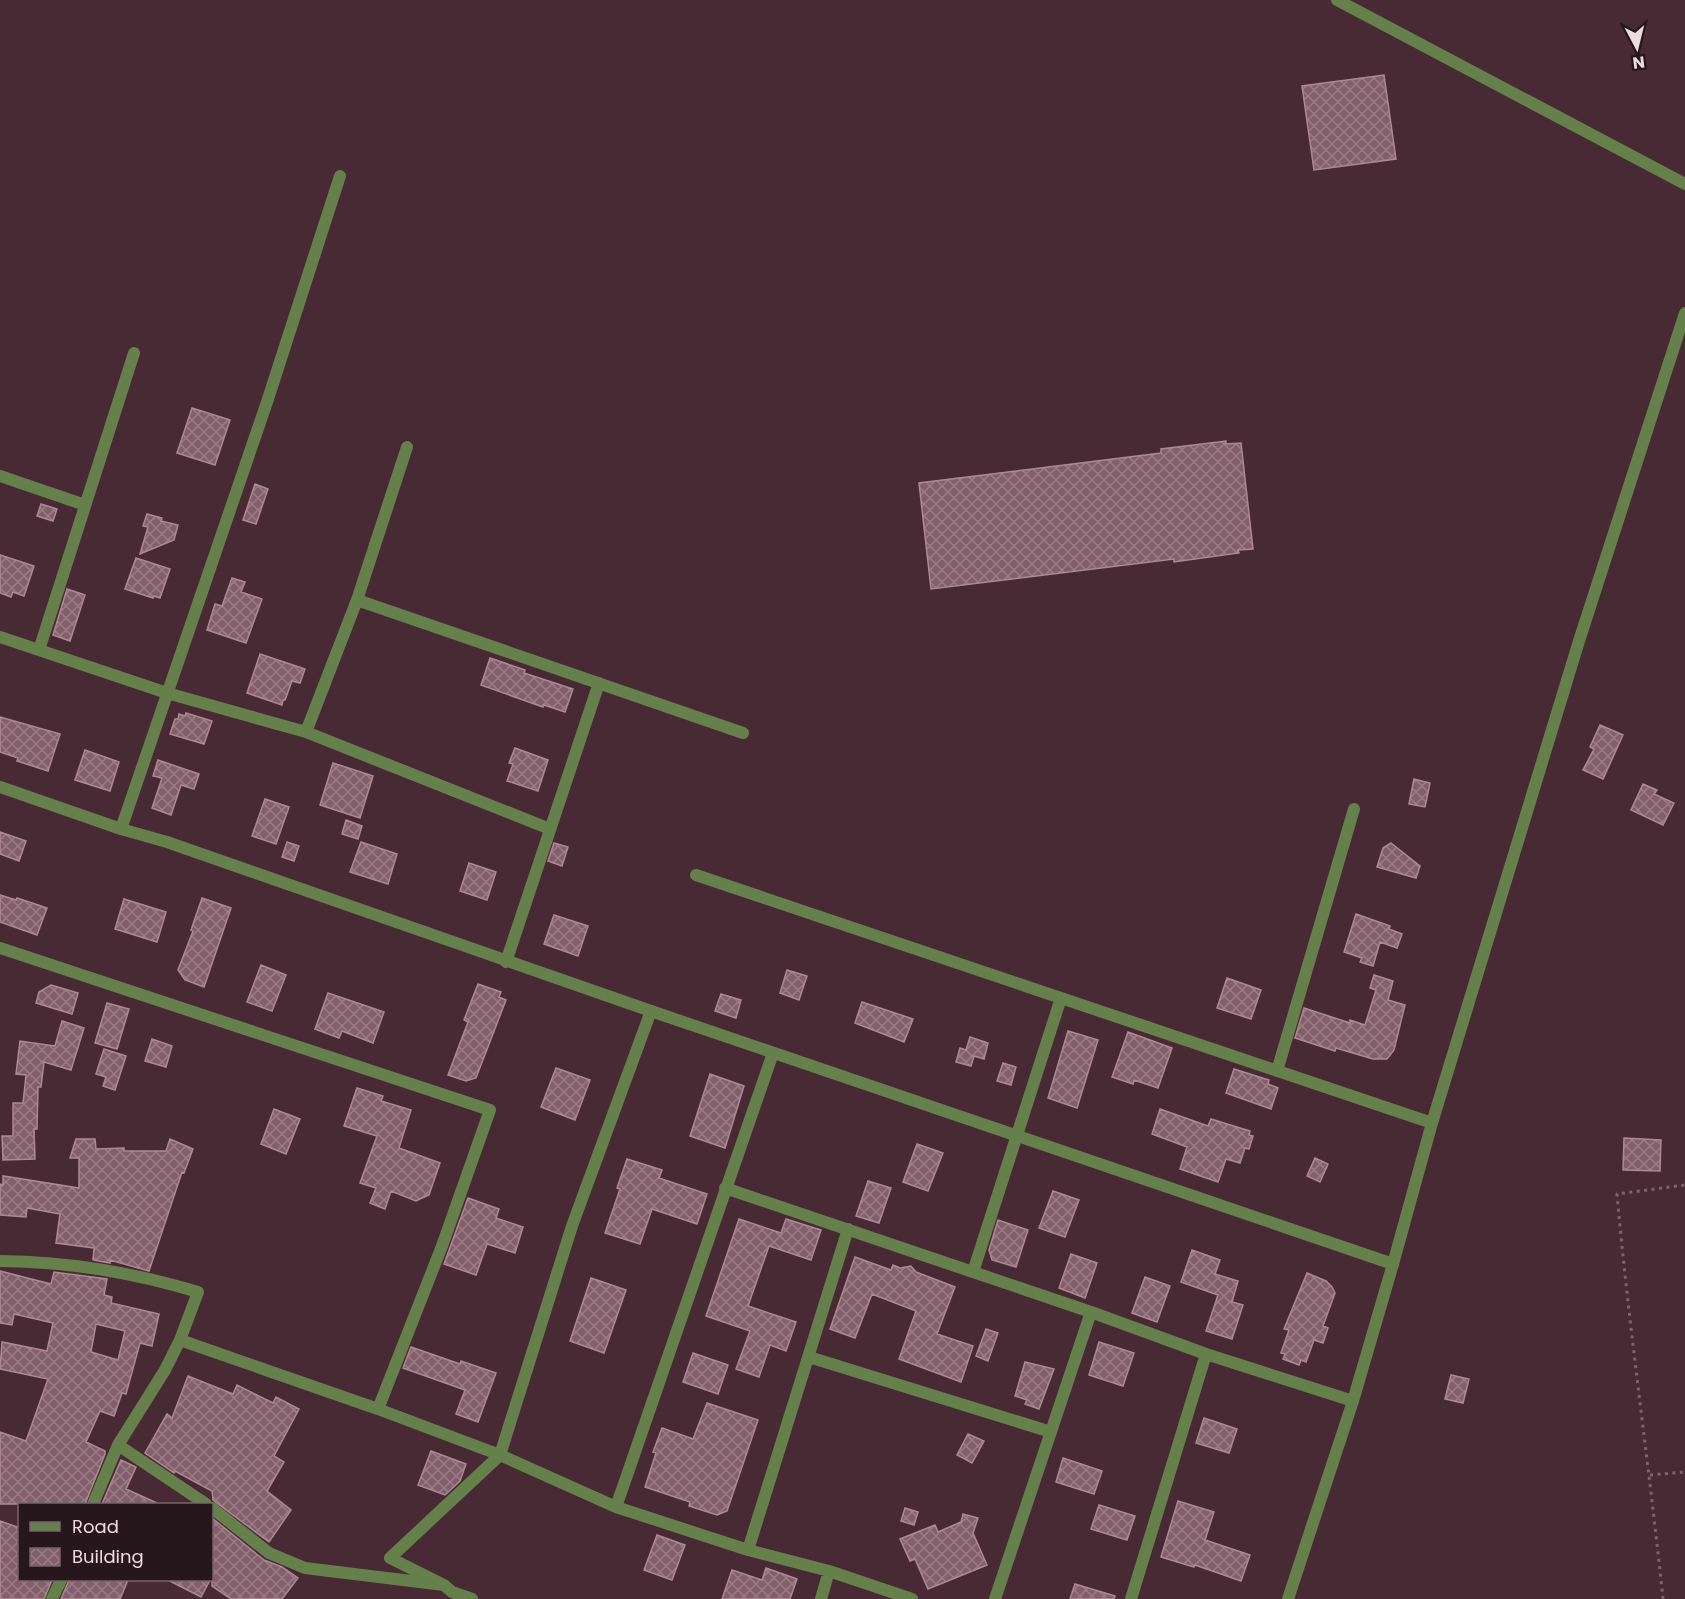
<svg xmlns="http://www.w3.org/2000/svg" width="1685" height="1599" font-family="Poppins,sans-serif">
	<defs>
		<pattern id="building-cross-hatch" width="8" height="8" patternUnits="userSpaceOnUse" patternTransform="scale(1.5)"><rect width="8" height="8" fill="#825f6a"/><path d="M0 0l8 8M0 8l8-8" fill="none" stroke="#9a7d86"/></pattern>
	</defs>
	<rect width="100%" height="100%" fill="#482a34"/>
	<path fill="url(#building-cross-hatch)" stroke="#ae8994" stroke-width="1.5" fill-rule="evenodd" d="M1384,75L1396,159L1314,170L1302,86Z
		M192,408L230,420L215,465L177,453Z
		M1226,441V444L1241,443L1253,549L1238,550L1239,553L1174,562V559L931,589L919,483L1161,453V449Z
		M255,484L268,489L256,524L243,520Z
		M41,504L57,509L53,521L37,516Z
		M147,514L162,518L161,521L178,525L174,540L140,554L148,527L143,526Z
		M0,555L34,566L24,596L13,592L11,597L0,593Z
		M136,558L170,569L160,598L154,596L153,598L125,589Z
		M232,578L245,582L241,592L262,599L246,643L207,630L215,604L222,606Z
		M67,589L85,595L70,641L53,635Z
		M260,654L305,669L300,683L292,681L285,700H283L282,705L247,693Z
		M490,658L525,670L524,673L573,689L565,712L544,705L543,707L481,685Z
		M186,713L212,721L204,744L170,734L175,719H178L179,714L185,716Z
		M0,717L60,734L48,771L17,761L18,758L0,752Z
		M1600,725L1623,735L1603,779L1583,770L1594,749L1590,747Z
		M515,748L548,760L538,791L507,781L513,764L509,763Z
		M85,750L119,762L110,791L75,780Z
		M158,760L199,774L194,789L181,785L171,815L152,808L162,778L153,776Z
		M333,763L373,776L360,818L320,805Z
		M1414,779L1430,783L1425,807L1409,804Z
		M1643,784L1657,790L1654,794L1674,803L1663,825L1631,810Z
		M265,799L289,807L276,844L252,836Z
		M346,820L362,826L358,839L342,834Z
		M0,832L26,841L19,861L0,854Z
		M287,842L299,846L294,861L282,857Z
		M361,842L397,854L388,884L350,872Z
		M554,843L568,847L562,866L548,861Z
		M1391,843L1420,866L1416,878L1377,867L1383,848Z
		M469,863L496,872L487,900L460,891Z
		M0,895L16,900L17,898L47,908L37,935L0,922Z
		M202,898L231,908L204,987L185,980L178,970L193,931L191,930Z
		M124,899L166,912L157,942L115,929Z
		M1356,914L1390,926L1389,929L1402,934L1397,948L1380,942L1373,966L1360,962L1362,958L1344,952Z
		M554,915L588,926L578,956L544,944Z
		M261,965L286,975L272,1011L247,1002Z
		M787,970L807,976L799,1000L780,993Z
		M1374,975L1393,981L1388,1000L1405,1005L1394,1050L1387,1059H1373L1336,1048L1335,1051L1295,1038L1304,1008L1350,1023V1020L1365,1025L1376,990L1370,988Z
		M1227,978L1261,990L1251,1019L1217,1008Z
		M478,984L501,992L499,997L506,1000L476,1078L466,1081L448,1075L468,1022L464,1020Z
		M51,985L78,993L72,1014L36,1003L39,992Z
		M328,993L384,1012L373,1043L342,1031L339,1038L315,1029Z
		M721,994L741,1000L736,1018L715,1011Z
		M862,1002L913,1019L904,1042L855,1023Z
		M107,1003L129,1009L117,1049L95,1043Z
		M62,1021L84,1028L71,1070L44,1062L41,1087H38L37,1129H34L35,1159L3,1160L2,1136H13V1103H23L26,1075L16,1074L20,1041L55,1046Z
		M1068,1031L1098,1040L1077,1108L1048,1098Z
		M1128,1032L1172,1048L1158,1088L1134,1080L1133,1084L1112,1077Z
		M970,1037L988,1043L984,1059L974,1056L971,1066L956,1062L960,1048L966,1050Z
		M152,1039L172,1046L166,1067L145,1061Z
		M104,1049L126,1056L115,1090L103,1086L106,1077L96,1074Z
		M1003,1063L1016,1067L1011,1085L997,1081Z
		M556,1068L590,1080L575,1120L541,1107Z
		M1234,1069L1269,1080L1268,1084L1278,1088L1271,1109L1226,1093Z
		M710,1074L744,1086L725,1148L690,1136Z
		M357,1088L383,1096L381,1101L411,1110L399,1148L440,1163L429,1195L416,1201L391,1191L385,1209L370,1203L376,1188L360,1183L377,1136L344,1126Z
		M274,1109L300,1119L286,1154L261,1144Z
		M1160,1109L1208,1126L1211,1119L1250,1131L1249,1135L1253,1136L1249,1149L1245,1148L1240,1163L1226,1159L1218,1182L1180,1169L1187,1147L1152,1134Z
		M1624,1138L1661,1140L1660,1171L1623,1170Z
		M76,1139H95L96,1149L124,1148V1151H166L170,1139L193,1149L184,1173L182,1172L149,1271L110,1260V1263L93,1260L94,1248L56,1243L60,1214L27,1208L26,1217L0,1215V1184L3,1185V1176L79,1188V1158H70Z
		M917,1144L943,1153L928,1191L903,1182Z
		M1315,1158L1328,1164L1320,1182L1307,1176Z
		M627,1159L662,1170L659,1178L707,1194L697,1224L652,1209L640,1244L605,1233L620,1189L617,1188Z
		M868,1181L891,1188L879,1223L856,1216Z
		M1053,1191L1079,1200L1065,1237L1039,1228Z
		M468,1198L499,1209L496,1218L523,1227L515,1253L487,1244L476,1275L444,1264Z
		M739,1219L781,1233L786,1219L821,1230L811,1260L769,1246L748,1306L796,1322L786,1351L770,1345L759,1377L736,1369L750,1331L706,1316Z
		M998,1220L1028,1230L1016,1267L992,1260L989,1250Z
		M1192,1250L1220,1260L1215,1274L1238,1281L1232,1302L1243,1305L1232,1339L1206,1331L1218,1295L1181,1282Z
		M1071,1254L1097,1263L1085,1298L1059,1288Z
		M855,1257L891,1270L893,1265L900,1268L911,1266L916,1272L955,1287L937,1334L973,1346L961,1382L899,1359L916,1311L872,1294L855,1338L830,1329Z
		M0,1271L51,1284L54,1272L107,1279L104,1295L112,1297L111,1303L159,1314L152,1346L140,1343L126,1394L122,1393L114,1416L100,1411L86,1442L105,1451V1454L85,1504H0V1432L26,1441L48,1379L0,1369L2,1342L47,1351L53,1323L14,1314L12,1325L0,1323ZM96,1324L125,1331L118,1360L91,1352Z
		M1307,1273L1326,1281L1332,1287L1335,1293L1323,1326L1328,1328L1323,1343L1314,1340L1306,1362L1301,1360L1299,1365L1283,1359L1285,1354L1281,1353L1289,1330L1284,1329Z
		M1145,1277L1170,1286L1157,1322L1132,1313Z
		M591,1278L626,1290L604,1353L570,1341Z
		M986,1329L998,1333L988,1361L976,1356Z
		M1099,1342L1134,1353L1123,1386L1089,1375Z
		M411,1347L460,1364L461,1361L496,1373L478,1422L456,1414L465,1390L403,1368Z
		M693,1353L728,1365L718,1394L683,1382Z
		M1025,1362L1054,1369L1039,1409L1025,1404L1027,1400L1015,1396Z
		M1451,1375L1469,1379L1463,1403L1445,1399Z
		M188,1376L233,1394L237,1385L273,1403L276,1397L299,1409L274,1456L284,1462L267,1491L291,1510L269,1542L213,1500L212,1491L175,1471L174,1473L145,1453L167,1414L172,1418Z
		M707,1403L758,1420L727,1511L717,1515L689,1506L690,1502L645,1487L656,1453L653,1452L662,1428L693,1439Z
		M1204,1418L1237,1429L1229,1453L1196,1443Z
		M968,1434L984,1441L972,1463L957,1455Z
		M431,1451L466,1464L460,1481L445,1495L418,1485Z
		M1063,1458L1102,1471L1094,1494L1056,1482Z
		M121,1460L136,1467L126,1489L159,1504H102Z
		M1178,1501L1214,1512L1205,1540L1250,1555L1241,1581L1195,1565L1194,1567L1161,1557Z
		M1099,1505L1135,1516L1127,1540L1091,1529Z
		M905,1508L918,1512L914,1525L901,1521Z
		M963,1514L978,1518L973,1533L987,1565L928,1589L915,1559L910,1561L900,1539L935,1525L938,1532L961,1522Z
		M212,1518L264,1560L282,1567L298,1578L282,1599H231L212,1586Z
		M0,1521L20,1528V1580H52L44,1599H0Z
		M657,1535L685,1545L672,1580L644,1570Z
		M766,1568L797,1579L790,1599H722L732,1570L762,1580Z
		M69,1580H128L120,1599H61Z
		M168,1580H210L201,1597Z
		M1075,1584L1115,1596L1114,1599H1070Z"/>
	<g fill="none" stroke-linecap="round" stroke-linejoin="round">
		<path stroke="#7e636b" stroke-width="3" stroke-dasharray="3 4.5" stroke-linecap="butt" d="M1650,1475L1685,1472
			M1663,1599C1649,1464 1629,1329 1617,1194L1685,1185"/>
		<path stroke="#65804b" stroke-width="12" d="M0,476L85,505
			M357,600L743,733
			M0,637L167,693L306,732L550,829
			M39,650L134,353
			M306,732L357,600L407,447
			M121,829L268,399L340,176
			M696,875L1432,1123
			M0,948L490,1110L442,1246L378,1409
			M506,962L599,683
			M1277,1071L1354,809
			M725,1188L1091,1312L1206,1354L1353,1401
			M0,1261C70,1262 131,1272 198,1292L180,1340L165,1370L118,1445L93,1504
			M1393,1264L1432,1123L1579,641L1685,313
			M973,1272L1061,998
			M180,1340L378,1409L500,1455L616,1507L748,1550L829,1571L912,1599
			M809,1357L1051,1432
			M118,1445L206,1504
			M616,1507L773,1053
			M212,1508L269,1553L305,1568L444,1585L452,1592L472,1599
			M748,1550L848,1229
			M444,1585L390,1558L500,1455L572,1226L651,1011
			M52,1599L61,1580
			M821,1599L829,1571
			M995,1599L1091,1312
			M1131,1599L1206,1354"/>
		<path stroke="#65804b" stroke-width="12" d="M1337,0L1685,184
			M0,787L121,829L167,842L651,1011L1393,1264L1353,1401L1288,1599"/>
	</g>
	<rect x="18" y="1503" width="195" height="78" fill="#25171c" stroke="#76656a" stroke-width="1.5"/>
	<rect x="30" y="1522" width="30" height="9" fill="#65804b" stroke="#76656a" stroke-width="1.5"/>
	<text x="72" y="1533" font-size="18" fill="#efdae0">Road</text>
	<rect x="30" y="1548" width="30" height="18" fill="url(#building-cross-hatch)" stroke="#76656a" stroke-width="1.5"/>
	<text x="72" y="1563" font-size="18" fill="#efdae0">Building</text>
	<g transform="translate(1637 48) rotate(173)" stroke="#25171c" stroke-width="4.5" paint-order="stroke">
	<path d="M0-4.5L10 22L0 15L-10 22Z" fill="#efdae0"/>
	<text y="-9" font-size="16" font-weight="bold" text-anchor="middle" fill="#efdae0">N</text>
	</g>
</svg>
